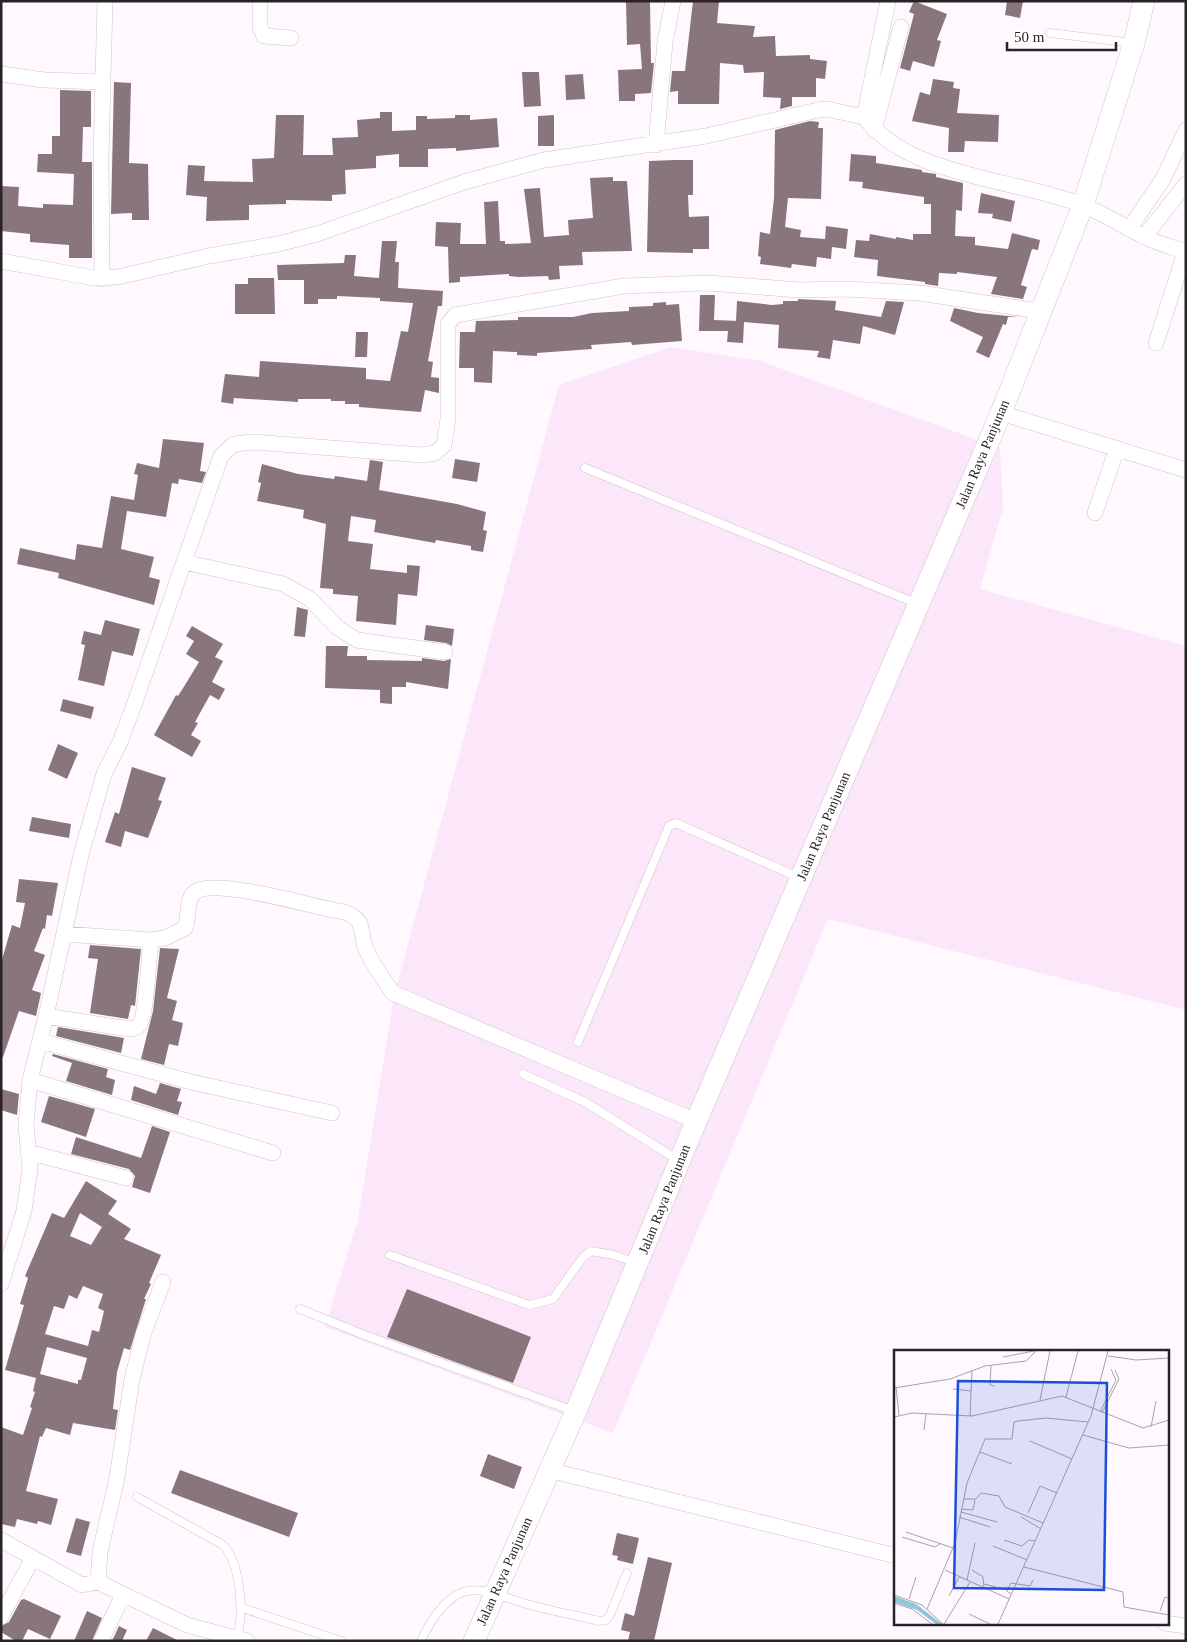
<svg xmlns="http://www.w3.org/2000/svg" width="1187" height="1642" font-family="'Times New Roman',serif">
	<rect width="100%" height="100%" fill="#fff8fe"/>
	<path fill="#fbe6fa" d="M671,347L760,361L1000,448L1003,508L980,589L1186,646V1010L828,919L613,1433L325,1327L358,1220L394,996L559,385Z"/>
	<path fill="#89767c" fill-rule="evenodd" d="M693,1H719L717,23L755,26L753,37L775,36L776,56L810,55V59L827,61L825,79L816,78V97H792V106L780,109L781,98L763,97L764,72L744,73L743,65L720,63L719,104H678V91L670,92L672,71H685Z
		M914,1L947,14L937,40L941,41L934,67L913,61L910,71L900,68L914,14L909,12Z
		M1007,1H1023L1020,18L1005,15Z
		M626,2H650L651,63H654L651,93L635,94V101H619L618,70L642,69L640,44L627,45Z
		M522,72H539L541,106L524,107Z
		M583,74L585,99L566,100L565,75Z
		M933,79L954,82L953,88L960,89L957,113L999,115L998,142L965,141L964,152H948L949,128L912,121L920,92L930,95Z
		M114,82L131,83L129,163L148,164L149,220H132V213L111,214Z
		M60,90L91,91V127H83L82,162H92V258H69V245L30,242V234L1,231V186L19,187L18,206L43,208V204L73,205L74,174L37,172L38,154H52V136H60Z
		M380,112H392V131L416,130V116H427V119L455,118V115H470V120L497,118L499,147L456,151V148L428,149V167H399V154L376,156V168L345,170L346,194L332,195V201L286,200V204L249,205V220L206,221L207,197L186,195L188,165L205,166L204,181L253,182L252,159L274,158L276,115H304L303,155H333L332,138L358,137L357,120L380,118Z
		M554,115V146H538V116Z
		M810,121L819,122L818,128H823L821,199L788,198L785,227L801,230L800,237L825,239L826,226L848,229L846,249L832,247L831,259L817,257L816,267L792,264L791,268L760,264L761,257L758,256L760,232L770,234L774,198L775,130Z
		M851,154L876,156V163L922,170V172L936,174V177L963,183L962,211L956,210L955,236L975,237V245L1008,249L1012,233L1040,240L1038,250L1032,249L1021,285L1027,287L1023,299L991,294L997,277L957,272V274L939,273L938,286L925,284V282L877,276L878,260L854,257L856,240L869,241L870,234L896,239V237L913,240V234H931V204H924V197L862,188L863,182L849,181Z
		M675,160H693V195H688L689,217L709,216V249H693V253L647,252L649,161Z
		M613,177V181H627L632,251L582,252L583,265L559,266L560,279L549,280L548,276L519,277L509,276V274L460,277V282L449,283L448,247L435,246L436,222L461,223L460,244H486L484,202L498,201L500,241H505V244L531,243L524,189L540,188L544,237L569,235L568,220L593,218L590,178Z
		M981,193L1015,201L1011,222L992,218L993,214L978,213Z
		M382,241H397L395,262H399L398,288L443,291L442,306H438L428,361L433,362L431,377L439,378V393L425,390L421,412L359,407V404H345V401H331V399H298V402L234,398L233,404L221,402L225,374L259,377L260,361L366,368V379L390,381L401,331L408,332L413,303L380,301V298L337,296V299H318V304H304V280H278L277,265L344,263L345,255H356L354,276L379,278Z
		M248,278H274L275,314H235V284H248Z
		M700,295H715L714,320L739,321H736L737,301L772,305L783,304V301H798V299L836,301L835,310L881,317L886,301L904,302L895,335L863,326L860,344L833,340L830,359L817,357L819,351L778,348L779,325L744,322L743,343L727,342L728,331H699Z
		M666,302V305L679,304L682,341L632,345L631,342L591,345L592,349L537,353V356L517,355V352L493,351L492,383L474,382V368H459L460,332H475L476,321L518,320V317H573L592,313L629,311V307L653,306V303Z
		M954,308L978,313L1018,317H1008L1006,325L1003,324L989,358L976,352L983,337L950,321Z
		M356,332H368L367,357H355Z
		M163,439L204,443L200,471L206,472L202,483L179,479L178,484L172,483L166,517L127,511L121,549L154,557L149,577L160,580L154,605L58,578L59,573L17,564L20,548L75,560L77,544L102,548L111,496L134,500L138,475L134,474L137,463L159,468Z
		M455,459L480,463L477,482L452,478Z
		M370,460L383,462L379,490L457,504L486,512L483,530L487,531L483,552L471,550V546L436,540L435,543L374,532L376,520L351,516L348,541L373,544L370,569L407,573V565L420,566L417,596L398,594L396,625L356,621L358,596L333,594V589L320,588L326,524L303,518L304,510L257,501L261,483L258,482L262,464L298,474L334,479L335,476L367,481Z
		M297,607L308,610L305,637L294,636Z
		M105,620L140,629L133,656L112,651L104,686L78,680L85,645L81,644L84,631L101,635Z
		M426,625L454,629L452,646L446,643L424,640Z
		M192,626L223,644L215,657L223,661L212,682L225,689L219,700L210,695L195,722L198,723L191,735L201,741L192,757L154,735L176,695L178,696L185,685L199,662L186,654L194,641L186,636Z
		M326,646H348L347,656H367V660L422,661V658L444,661L451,659L448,689L406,682V687H392V704L380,703V690L325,688Z
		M63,699L94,707L91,719L60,711Z
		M58,744L78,753L67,779L48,770Z
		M132,767L166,778L158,800L162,801L148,838L125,831L121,847L105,842L115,812L119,814Z
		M32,817L71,824L69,838L29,831Z
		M19,879L58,883L52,916L47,915L45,929L43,928L34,951L45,955L32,990L41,993L36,1016L19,1011L3,1057H1V963L12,925L20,928L25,903L16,902Z
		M90,945L141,949L135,1006L131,1005L128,1019L90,1013L98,959L88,958Z
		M160,948L179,949L167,998L177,1001L172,1020L183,1023L178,1046L169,1044L164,1065L141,1059L153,1011Z
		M58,1027L124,1038L121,1053L56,1036Z
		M53,1054L108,1069L106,1077L115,1080L112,1095L66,1081L72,1063L52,1056Z
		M160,1083L181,1089L177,1101L182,1102L178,1115L131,1100L134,1086L156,1094Z
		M1,1089L19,1094L17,1115L1,1110Z
		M49,1096L95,1109L86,1137L41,1122Z
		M152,1126L170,1132L150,1193L132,1187L135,1176L129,1169L71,1154L76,1137L141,1158Z
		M86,1181L117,1201L108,1214L131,1229L124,1239L161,1255L149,1283L151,1284L144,1299H146L130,1350L124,1348L117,1372L113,1409L118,1410L115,1430L73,1423L70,1435L46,1428L42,1437L40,1436L26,1491L58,1499L51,1525L38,1521L37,1524L17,1519L15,1527L1,1524V1427L23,1435L32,1408L30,1407L35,1392L33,1391L36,1378L5,1370L24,1305L20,1304L28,1278L25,1276L52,1213L64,1218ZM80,1213L102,1227L91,1245L70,1236ZM83,1286L103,1294L98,1308L104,1311L99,1332L92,1330L88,1346L45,1334L54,1306L64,1309L69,1295L77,1299ZM47,1347L87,1358L81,1380H78V1384L40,1374Z
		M407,1289L531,1337L513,1383L387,1337Z
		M488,1454L522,1467L514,1489L480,1476Z
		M180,1470L298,1513L289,1537L171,1493Z
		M76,1518L90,1522L81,1556L66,1552Z
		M617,1533L639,1538L633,1564L617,1560L618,1556L612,1555Z
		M648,1557L672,1563L654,1641H628L630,1632L621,1630L625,1613L634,1616Z
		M24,1599L61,1616L50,1639L28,1629L22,1641H16L1,1632V1626L9,1622L21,1600Z
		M87,1611L102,1618L92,1641H74Z
		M119,1626L127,1630L122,1641H112Z
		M153,1628L179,1641H146Z"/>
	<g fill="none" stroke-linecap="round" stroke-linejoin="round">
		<g stroke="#d0c1cf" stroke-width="9">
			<path id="service" d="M1050,33L1133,43
				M585,468L918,604
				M578,1042L669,826L676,823L800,878
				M523,1074L585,1102L678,1160
				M390,1255L529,1305L553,1299L583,1257L591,1251L614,1255L636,1263
				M300,1309L367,1336L574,1411
				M137,1497L223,1545C241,1564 244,1613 237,1638
				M240,1607L341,1641
				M421,1641C429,1623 444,1599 463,1592C482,1585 509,1600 527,1604C551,1611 575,1615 599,1621L606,1620L610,1615L627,1573"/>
		</g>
		<g stroke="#d0c1cf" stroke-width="16">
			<path id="minor" d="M260,1V27L264,36L291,38
				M1,74L44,80L103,82
				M864,117L888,1
				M874,130L901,27
				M656,145L665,42L673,1
				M1129,229L1163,179L1186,130
				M1144,237L1186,184
				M1,261L94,278L118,277L209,256L278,244L317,234L464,182L544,160L706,136L818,110L827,109L864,117C909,177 1016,179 1082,205C1103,213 1123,226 1143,236C1156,243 1172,247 1186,252
				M102,279L101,157L105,1
				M1156,343L1185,252
				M1001,413L1186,470
				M1095,513L1117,448
				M184,562L283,584L310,599L338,628L357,640L445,652
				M64,934L151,940L165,938L185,928C190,917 185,900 195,892C215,877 316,908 344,912C367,920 359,932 366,949C372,965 384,979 393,993L696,1121
				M46,1016L129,1029C134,1029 137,1028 140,1024C146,1015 149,956 151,940
				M40,1041L191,1082L332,1113
				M30,1080L273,1153
				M28,1152L126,1178
				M1,1284L24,1211L30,1169L26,1125L30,1080L46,1016L81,855L104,774L121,740L134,705L221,456L234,444L253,442L422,455L435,453L444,445L448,419V324L455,315L624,286L707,283L800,290L846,289L920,293L1039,311
				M549,1470L896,1556
				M1,1540L82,1585L98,1582L187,1625L247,1641
				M98,1582L100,1552L117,1478L132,1379L143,1335L163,1282
				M1,1617L33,1558
				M1164,1623L1186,1626
				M101,1641L123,1595"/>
		</g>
		<g stroke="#d0c1cf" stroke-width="22">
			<path id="secondary" d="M474,1641L576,1411L692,1131L1001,413L1083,205L1134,43L1144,1"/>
		</g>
		<use href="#service" stroke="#fff" stroke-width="8"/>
		<use href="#minor" stroke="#fff" stroke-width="15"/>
		<use href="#secondary" stroke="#fff" stroke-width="21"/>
	</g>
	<g text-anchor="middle" stroke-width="4.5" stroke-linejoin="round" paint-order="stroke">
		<g font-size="14" fill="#292328" stroke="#fff">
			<text transform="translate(982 454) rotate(-67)" y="5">Jalan Raya Panjunan</text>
			<text transform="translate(823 826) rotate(-67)" y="5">Jalan Raya Panjunan</text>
			<text transform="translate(664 1199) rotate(-68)" y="5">Jalan Raya Panjunan</text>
			<text transform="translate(504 1571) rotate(-66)" y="5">Jalan Raya Panjunan</text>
		</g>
	</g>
	<g transform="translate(894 1350)">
		<rect width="275" height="275" fill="#fff8fe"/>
		<path d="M0,246L22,254L48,274H42L23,260L0,252Z" fill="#90c5da"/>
		<path fill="none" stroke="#a9a3a8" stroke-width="1" d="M214,6L242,10L275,8M109,7L140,1M97,15L96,35L100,36M2,37L5,65M0,38L56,29L91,16L132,11L142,1M59,39L77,41M172,47L184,1M146,50L156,1M206,62L222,30L217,19M208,63L225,29L221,20M76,66L78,20M0,67L18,63L78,66L168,46L249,78L275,70M257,77L262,51M30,80L32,64M189,85L235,98L275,95M136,91L178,109M86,102L118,114M70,149H82L87,143L105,146L111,157L149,173M67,159L79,160L81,150M67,162L103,172M134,163L146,136L163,143M65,167L96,177M127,167L147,179M12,182L59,198M8,187L41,197L47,193M110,190L128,196L135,190L141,191M99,196L133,210M130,217L229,242L230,257L275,265M51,220L115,249M78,220L89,227L90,238M73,230L81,193M90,234L113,240M117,244L113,241L117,233L136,236L139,230M0,245L28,255L49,274M55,246L65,227M15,249L22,227M0,253L18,259L38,274M33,259L61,193L73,133L91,89H118L120,72L124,71L152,68L194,72M266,261L271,247L275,248M75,264L96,274M50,274L76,232M104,274L197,66L214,1"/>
		<path fill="#1d4ed8" fill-opacity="0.15" stroke="#1d4ed8" stroke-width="2.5" d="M64,31L213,33L210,240L60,238Z"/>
		<rect width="275" height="275" fill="none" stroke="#292328" stroke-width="2.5"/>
	</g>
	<rect width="1187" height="1642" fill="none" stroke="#292328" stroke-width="5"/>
	<path d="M1007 42v8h109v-8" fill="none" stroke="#292328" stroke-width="2.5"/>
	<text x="1014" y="42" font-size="15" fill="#292328" stroke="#ffffff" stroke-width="4" paint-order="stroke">50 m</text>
</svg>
